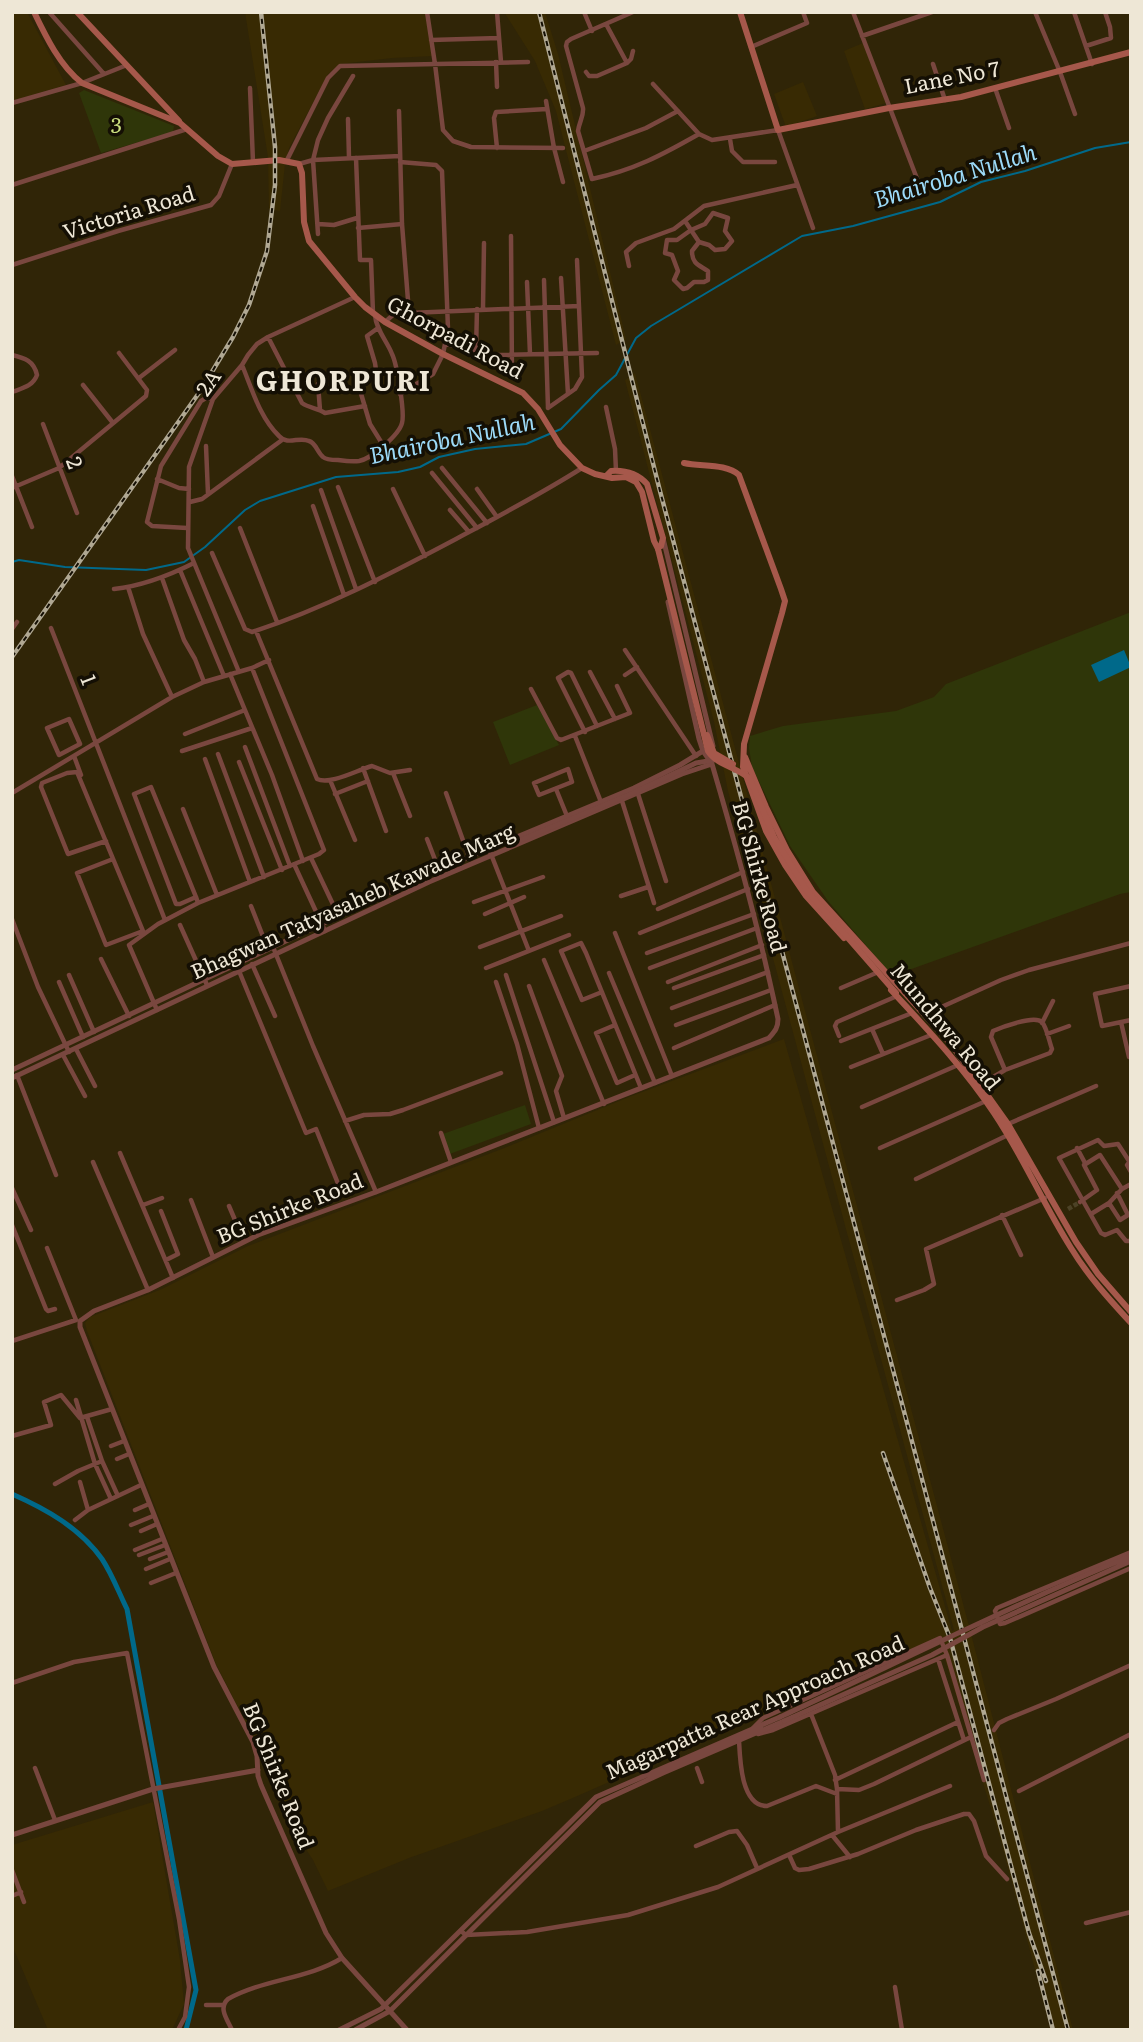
<svg xmlns="http://www.w3.org/2000/svg" width="1143" height="2042" font-family="Literata,serif">
	<rect width="100%" height="100%" fill="#302507"/>
	<path fill="#382a03" d="M12,12H27L66,85L12,101Z
		M245,12H425L433,56L392,58L340,64L328,74L289,148L285,164L280,211L269,209L268,157Z
		M504,12H545L558,54L626,339L616,345L556,111L535,61Z
		M863,43L886,103L865,109L844,51Z
		M803,82L817,116L786,127L774,94Z
		M635,373L969,1626L1073,2030H1051L1001,1841L941,1647L943,1642L941,1636L575,1797L542,1811L409,1858L328,1891L313,1860L300,1840L241,1713L216,1664L87,1331L85,1323L90,1317L162,1289L248,1246L507,1147L629,1097L784,1039L952,1631L954,1630L728,791L714,722L625,380Z
		M153,1802L180,1960L184,2004L172,2030H48L12,1945V1845Z"/>
	<path fill="#2f3609" d="M84,90L174,126L173,132L101,153L79,93Z
		M1131,612V892L1120,894L892,976L828,901L790,846L752,767L749,748L750,736L783,726L896,711L934,697L946,684Z
		M537,705L559,745L510,765L493,722Z
		M525,1105L531,1124L447,1155L440,1135Z"/>
	<path fill="#00698a" d="M1124,650L1131,667L1099,682L1091,665Z"/>
	<g fill="none" stroke-linecap="round" stroke-linejoin="round">
		<path stroke="#00698a" stroke-width="2" d="M12,562L19,560L65,567L146,570L184,562L205,547L245,510L260,501L336,477L398,472L420,467L439,457L475,449L526,444L561,429L599,390L616,375L636,338L651,326L802,236L853,226L940,202L981,182L1025,171L1095,148L1131,142"/>
		<path stroke="#00698a" stroke-width="5" d="M12,1494C46,1509 80,1528 102,1559C112,1574 119,1593 127,1609L196,1990L186,2030"/>
		<path stroke="#4c4226" stroke-width="4.5" stroke-dasharray="4.5 2" stroke-linecap="butt" d="M1068,1209L1080,1202"/>
		<path stroke="#79473f" stroke-width="4.5" d="M49,12L104,74
			M427,12L435,64L443,130L453,141L471,147L563,148
			M497,12L501,62
			M584,12L592,31
			M633,12L571,39L567,42L566,46L583,108C584,116 579,122 578,131L592,179C634,170 662,155 699,134
			M853,12L921,189
			M1035,12L1060,72L1075,114
			M1074,12L1092,64
			M606,24L627,63L631,59L633,51
			M862,36L932,12
			M431,40L499,38
			M1086,46L1111,38L1110,27L1105,12
			M751,47L807,23L803,12
			M496,62L497,87
			M933,64L945,100
			M586,72L589,76H597L627,63
			M653,84L699,134L712,140L778,130L813,228
			M250,88L253,162
			M995,88L1009,128
			M546,101L554,148L563,182
			M12,103L82,83L127,65
			M399,111L402,224L409,313
			M348,119L349,158
			M730,139L732,151L743,162H775
			M497,148L494,118L496,112L547,109
			M584,151L646,128L678,111
			M356,158L360,260H371L373,313
			M287,160L328,78L340,66L528,62
			M299,164L313,160L400,156
			M12,185L187,129
			M685,221L699,242L709,245L715,250L725,249L732,241L725,231L728,218L713,213L705,224L691,230L677,240H667L665,253L672,255L678,271L674,280L683,289L687,288L694,282H704L708,280V271C699,265 692,264 692,251L699,242
			M318,224L334,225L357,218
			M358,228L402,224
			M318,234L313,160L318,140L328,118L353,76
			M511,236L512,376
			M12,265L118,231L211,205L219,196L232,164
			M629,266L626,252L636,243L674,229L704,206L797,185
			M561,278L568,394
			M544,280L548,408
			M527,282L530,354
			M483,308L484,243
			M385,322L394,314L409,313L579,306
			M268,337L302,403C309,408 317,408 325,413L365,406
			M446,344L495,355L597,353
			M476,351L477,309
			M12,355C25,358 34,361 37,375C33,386 23,388 12,392
			M242,365C252,389 260,418 279,436C288,446 299,436 309,441C316,443 317,452 323,457C326,460 333,460 338,460C345,461 352,462 359,461C371,459 399,435 402,423C405,413 397,364 392,354C387,341 376,330 375,315
			M354,370L370,424L383,445
			M139,378L175,350
			M318,384L320,410
			M378,384L375,363L367,336L378,328
			M83,385L113,423
			M400,394L433,374L443,354L448,329L442,171L436,165L400,162
			M606,407L615,449L616,471
			M548,408L575,389L582,377L577,260
			M43,424L77,513
			M206,446L208,494
			M442,468L487,523
			M432,473L477,528
			M12,476L32,527
			M157,479L179,488L189,489
			M338,487L375,582
			M12,488L59,468L146,396L147,390L119,353
			M393,489L425,556
			M477,489L497,517
			M321,490L356,589
			M190,502L202,499L282,440
			M313,506L344,595
			M450,510L469,532
			M187,528L152,526L147,522L161,466L201,401L206,398L213,399
			M240,528L277,622
			M212,553L245,629L252,632C323,609 390,574 456,539C499,516 541,494 582,468
			M180,570L224,676
			M162,578L184,640L195,659L204,682
			M128,587L143,634L172,697
			M114,589C142,586 168,576 194,563
			M51,628L165,920
			M12,629L17,622
			M256,631L317,779C331,785 357,770 372,766L390,773L410,770
			M625,650L696,756
			M239,672L188,548L189,467L213,399L242,365L248,355L257,344L268,337L355,297
			M590,672L615,719
			M230,674L272,775L303,861
			M625,675L637,667
			M531,689L557,738L561,740L630,713L617,686
			M69,719L80,744L59,755L47,728Z
			M585,732L558,678L568,672L571,673L597,726
			M185,734L245,710
			M575,736L601,802
			M245,747L290,866
			M182,751L252,728
			M218,754L264,877
			M74,756L81,775
			M205,759L250,882
			M239,762L282,870
			M363,768L386,831
			M568,769L572,782L539,795L534,783Z
			M393,773L410,816
			M330,780L355,840
			M556,789L567,816
			M12,793L172,697L204,682L252,668L269,660
			M446,793L469,857
			M335,794L368,781
			M638,794L666,881
			M622,801L654,903
			M183,809L217,895
			M427,839L439,870
			M106,841L68,854L41,787L42,783L67,773L77,772L143,931L106,945L77,873L113,859
			M489,849L529,951
			M311,858L339,917
			M294,864L325,931
			M621,896L648,887
			M196,897L180,904H176L134,794L151,787L196,897L198,903
			M474,902L543,877
			M251,906L268,949
			M658,909L743,872
			M485,914L524,897
			M12,919L38,987L69,1052
			M180,925L207,985
			M615,933L672,1076
			M640,933L748,889
			M273,947L313,1046L376,1192
			M480,947L561,916
			M647,953L754,914
			M101,959L129,1016
			M544,960L604,1104
			M252,964L275,1016
			M486,968L569,935
			M650,968L757,928
			M239,971L306,1133L316,1129L339,1186
			M609,973L655,1083
			M69,975L94,1032
			M506,975L554,1122
			M59,982L83,1037
			M496,982L517,1044L539,1128
			M668,982L762,945
			M529,986L562,1076L556,1091L564,1118
			M1131,986L1095,994L1102,1026L1131,1020
			M674,988L764,955
			M841,988L876,973
			M602,992L582,1000L561,951L581,943L586,953L641,1088
			M672,1008L768,972
			M157,1010L129,945L158,924L198,903L319,854L324,850L252,668
			M926,1014L1001,980L1029,970L1131,943
			M1121,1022L1129,1057
			M1042,1023L1053,1001
			M615,1025L596,1033L617,1083L635,1075
			M676,1025L771,990
			M872,1029L883,1054
			M1047,1034L1069,1026
			M839,1036L835,1026L837,1022L897,996
			M841,1041L912,1013
			M674,1048L775,1005
			M76,1049L95,1086
			M63,1055L85,1096
			M851,1067L931,1035
			M17,1075L56,1175
			M980,1085L1005,1070L991,1037L993,1031C1002,1027 1034,1015 1042,1022C1047,1028 1049,1041 1052,1049L1050,1053L1005,1070
			M862,1107L958,1065
			M345,1121L364,1115L390,1114L403,1110L501,1073
			M1008,1124L1096,1086
			M441,1133L451,1162
			M880,1148L986,1101
			M1077,1148L1085,1163
			M120,1153L173,1278
			M1129,1161L1118,1144L1104,1146L1098,1140L1059,1158L1101,1233L1105,1235L1117,1230L1126,1241H1131
			M1130,1161L1127,1165L1131,1172
			M93,1162L148,1290
			M916,1179L1008,1135
			M12,1188L31,1230
			M191,1200L213,1257
			M1080,1202L1097,1190L1084,1165L1100,1155L1122,1189
			M1109,1203L1120,1220L1128,1215L1117,1193
			M143,1205L162,1198
			M229,1206L244,1241
			M161,1211L178,1254L166,1260
			M1091,1214L1109,1203L1122,1189L1131,1184
			M1002,1215L1021,1255
			M12,1225L46,1309L48,1311L55,1309
			M47,1248L76,1320
			M897,1300L924,1290L934,1284L926,1249L1045,1198
			M12,1341L76,1320
			M76,1400L95,1464L111,1499
			M87,1417L102,1461L118,1496
			M12,1436L51,1425L44,1402L61,1395L80,1418L112,1409
			M111,1446L124,1441
			M117,1459L129,1454
			M55,1484L78,1471L102,1461
			M88,1510L141,1485
			M135,1510L149,1504
			M75,1520L88,1510L80,1482
			M131,1525L153,1516
			M141,1531L157,1524
			M135,1550L162,1539
			M1131,1552L997,1608L995,1611L1000,1624L1005,1623L1131,1568
			M139,1555L165,1545
			M150,1559L168,1552
			M146,1569L170,1559
			M151,1583L176,1573
			M938,1659L964,1740
			M12,1683L74,1662L127,1653L179,1919L189,1987L185,2017L178,2030
			M811,1714L835,1775L837,1789L838,1832
			M753,1728L763,1718L940,1638L947,1655L984,1780
			M994,1730L999,1723L1007,1719L1056,1699L1131,1665
			M758,1734L773,1730L947,1655
			M739,1740C740,1760 741,1806 767,1806L816,1786L837,1794
			M35,1768L55,1820
			M697,1768L702,1782
			M835,1780L958,1722
			M837,1789L859,1790L874,1784L971,1737
			M1019,1791L1131,1734
			M832,1835L850,1857
			M696,1846L729,1832L737,1831L747,1845L757,1868
			M790,1857L795,1868L799,1870L809,1869L858,1854L916,1830L964,1814H969L974,1821L986,1856L1007,1879
			M12,1870L24,1902
			M12,1896L21,1892
			M1086,1923L1131,1912
			M461,1931L466,1935L527,1932L628,1915L718,1887L838,1832L950,1786
			M895,1987L902,2030
			M206,2005H223
			M12,2029L13,2030
			M232,2030C227,2019 218,2008 228,1999C264,1979 308,1979 342,1958"/>
		<path stroke="#79473f" stroke-width="5" d="M663,538L713,746
			M12,1070L426,875L634,788L680,765L703,751
			M12,1078L429,882L682,774L712,764
			M12,1835L153,1789L258,1770
			M339,2030L381,2009L596,1797L780,1717
			M355,2030L390,2011L600,1802L663,1773L784,1721
			M407,2030L342,1958L326,1933L261,1785L258,1776L257,1756L253,1742L214,1667L80,1327V1321L94,1311L148,1290L258,1235L376,1192L769,1038C775,1031 778,1028 778,1019C760,933 737,849 712,764L703,751L699,739L668,602"/>
		<path stroke="#a6584b" stroke-width="6" d="M34,12C46,37 60,66 82,83L180,123L218,156L232,164L279,160L299,164L302,173L304,222L309,241L355,297L365,307L385,322L443,354L523,393L538,409L560,445L582,468L595,474L612,478L626,477L636,482L642,492L654,541L658,549
			M77,12L179,121
			M740,12L778,130L889,108L961,97L1131,52
			M684,463C701,467 726,463 739,475L781,589L785,601L782,613L744,744L743,767L766,831L785,865L806,896L844,938
			M607,475L611,471C625,470 637,473 647,484L663,538L661,546
			M745,757L766,807L787,850L813,892L951,1044L1008,1124L1076,1242L1098,1274L1131,1312
			M891,990C928,1030 964,1068 994,1113C1023,1156 1043,1204 1071,1248C1088,1276 1109,1299 1131,1323"/>
		<g stroke="#b0a893" stroke-width="4.5">
			<path id="rail" d="M539,12L660,491L1068,2030
				M12,657L201,390L233,337L249,305L267,251L275,185V147L261,12
				M883,1453L930,1588L950,1638L1029,1933L1046,1981
				M1038,1971L1053,2030"/>
		</g>
		<use href="#rail" stroke="#140f04" stroke-width="2" stroke-dasharray="5" stroke-linecap="butt"/>
		<path stroke="#79473f" stroke-width="5" d="M511,844L633,793L696,763L714,760
			M780,1717C897,1663 1012,1605 1131,1556
			M784,1721L932,1655L983,1627L1131,1561"/>
		<path stroke="#a6584b" stroke-width="6" d="M658,549L708,751C718,766 737,767 750,779L774,837L807,891L896,993
			M707,735L714,753L733,764"/>
	</g>
	<g text-anchor="middle" stroke-width="7" stroke-linejoin="round" paint-order="stroke">
		<g font-size="21" fill="#eee7d6" stroke="#140f04">
			<text transform="translate(952 78) rotate(-11)" y="7">Lane No 7</text>
			<text transform="translate(129 213) rotate(-17)" y="7">Victoria Road</text>
			<text transform="translate(455 338) rotate(28)" y="7">Ghorpadi Road</text>
			<text transform="translate(209 383) rotate(-55)" y="7">2A</text>
			<text transform="translate(74 463) rotate(69)" y="7">2</text>
			<text transform="translate(88 680) rotate(69)" y="7">1</text>
			<text transform="translate(759 877) rotate(75)" y="7">BG Shirke Road</text>
			<text transform="translate(353 902) rotate(-24)" y="7">Bhagwan Tatyasaheb Kawade Marg</text>
			<text transform="translate(945 1027) rotate(50)" y="7">Mundhwa Road</text>
			<text transform="translate(290 1209) rotate(-22)" y="7">BG Shirke Road</text>
			<text transform="translate(755 1708) rotate(-24)" y="7">Magarpatta Rear Approach Road</text>
			<text transform="translate(278 1776) rotate(68)" y="7">BG Shirke Road</text>
		</g>
		<g font-size="21" font-style="italic" fill="#cde17f" stroke="#140f04">
			<text x="116" y="133">3</text>
		</g>
		<g font-size="23" font-style="italic" fill="#9cdaf8" stroke="#140f04">
			<text transform="translate(955 176) rotate(-17)" y="8">Bhairoba Nullah</text>
			<text transform="translate(452 439) rotate(-12)" y="8">Bhairoba Nullah</text>
		</g>
		<g font-size="28" font-weight="bold" letter-spacing="2" fill="#eee7d6" stroke="#140f04">
			<text x="344" y="391">GHORPURI</text>
		</g>
	</g>
	<rect width="1143" height="2042" fill="none" stroke="#eee7d6" stroke-width="28"/>
</svg>
